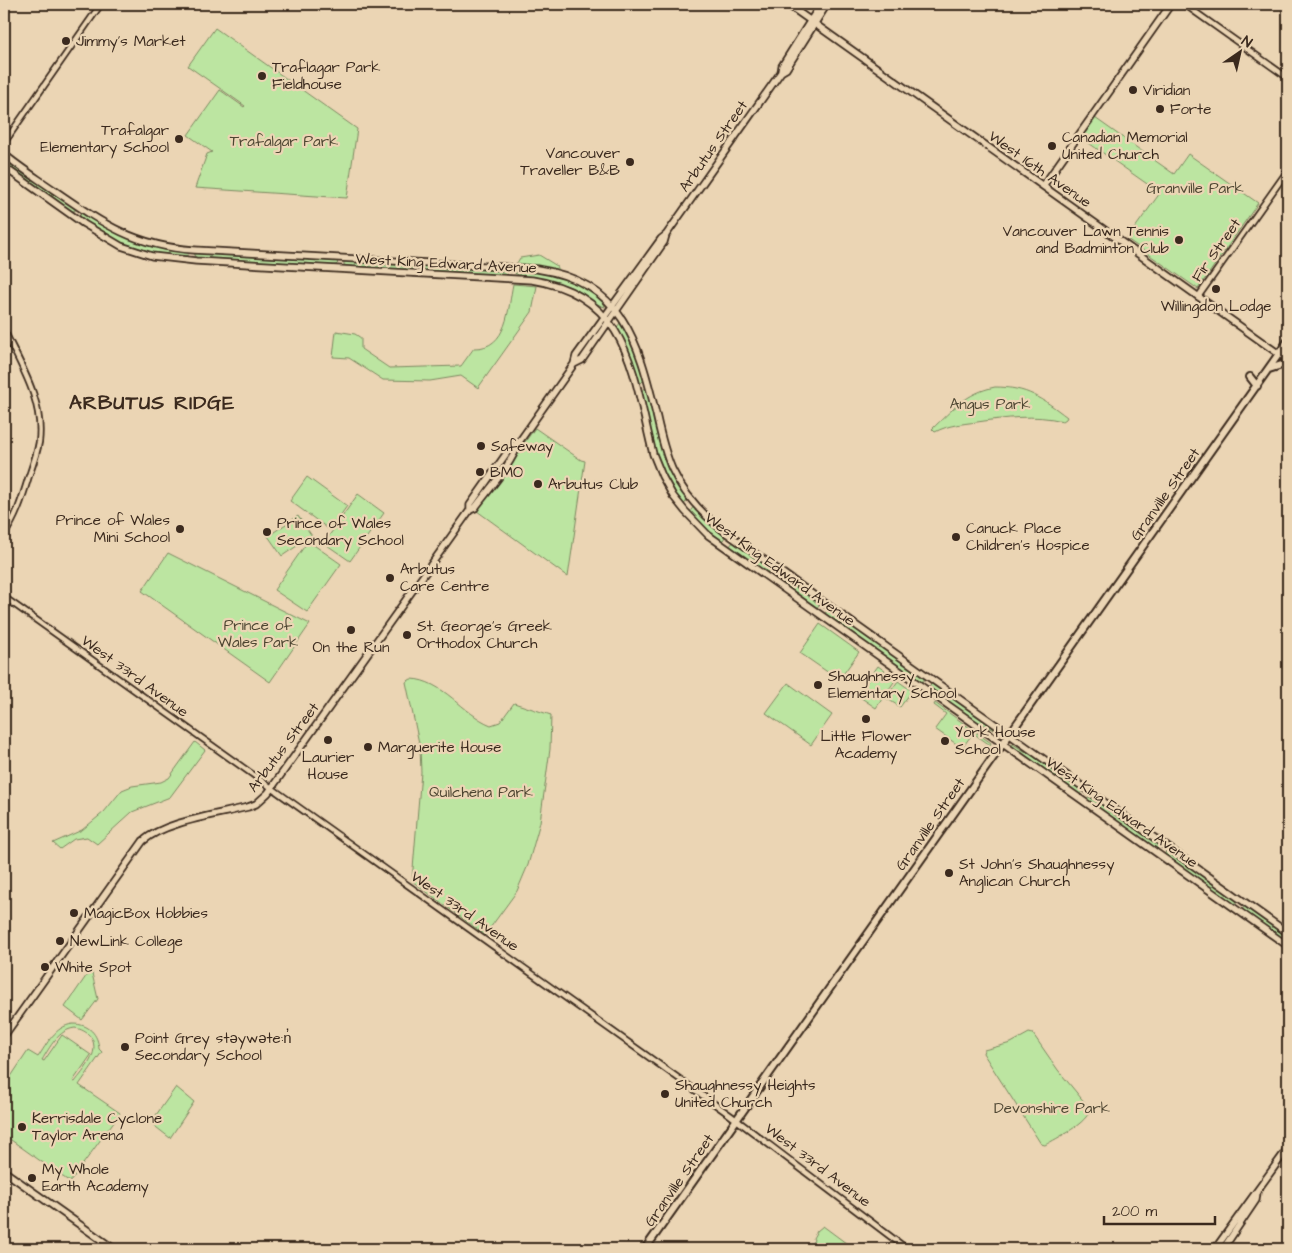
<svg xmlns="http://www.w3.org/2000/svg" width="1292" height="1253" font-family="'Architects Daughter',sans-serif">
	<rect width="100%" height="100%" fill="#ebd5b4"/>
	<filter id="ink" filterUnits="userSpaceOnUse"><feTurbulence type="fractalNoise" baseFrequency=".02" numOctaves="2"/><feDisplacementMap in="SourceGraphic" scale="10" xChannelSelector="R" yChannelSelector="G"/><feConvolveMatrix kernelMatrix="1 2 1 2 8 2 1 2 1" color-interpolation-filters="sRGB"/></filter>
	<g filter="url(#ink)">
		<path fill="#bce5a1" stroke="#7c8860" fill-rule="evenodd" d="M215,28L357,129L347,198L195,188L207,154L212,152L188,135L220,90L244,107L245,106L188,66Z
			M1095,118L1174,174L1188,154L1258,203L1198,289L1127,239L1160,193L1083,139L1082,136Z
			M4,158L66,200L75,208V211C64,212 16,173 4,165Z
			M80,213H82L117,233L137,242L187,252L188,255C163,267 98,235 80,217Z
			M197,253L336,261L338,263L336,265L326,266L208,260L195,257L194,255Z
			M539,255L557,266L559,270L520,265L517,263L520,258Z
			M346,261L508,270L507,274L498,276L356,268L344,265V262Z
			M515,270C527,270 542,271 554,274C568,278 602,292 605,307C595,305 585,294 575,289C556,279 533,282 514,273Z
			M513,284L537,286L532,312L478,388L461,376L430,381L383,380L349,358L333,357L336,331L355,334L361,338V349L389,368L461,366L474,348C508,349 508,308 513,284Z
			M621,322C632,340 640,359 644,380L641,383L637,381L630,353L616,328Z
			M647,387L662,446L688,499L683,506C658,471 650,433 640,392Z
			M995,387C1027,387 1042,398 1067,417L1066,419L1063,421C1034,414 1006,418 977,422C962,424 948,425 935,432L932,429C953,409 966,393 995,387Z
			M535,428L581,460L585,461L568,577L477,511V508Z
			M307,477L347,506L330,530L290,501Z
			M358,494L384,513L350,561L324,543Z
			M694,506L726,535L722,542L705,529L689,513Z
			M298,516L312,536L282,556L268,536Z
			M308,541L341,564L307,612L274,590Z
			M734,541L771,567L767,574L729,547Z
			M168,553L310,624L270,682L142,591Z
			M784,576L821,602L816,609L779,583Z
			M829,608L926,677L921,683L824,615Z
			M820,624L859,652L839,680L800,653Z
			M878,666L896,679L876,708L857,695Z
			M411,679C443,680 463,714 491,725L500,722L514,703L551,715L550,749L540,822L528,865L517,891L485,935L412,881L421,772L420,748L406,682Z
			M898,681L912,691L900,707L886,698Z
			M933,682L1001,732V733L976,721L928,689Z
			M788,683L832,715L811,745L766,713Z
			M935,703L991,743L990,745L973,733L962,748L935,729L946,714L934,705Z
			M195,742L205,750L170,797L132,812L97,844L87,837L74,839L60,849L53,843L82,830L104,812L122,790L132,786L161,782L169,778Z
			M1013,744L1049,766L1083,790L1080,795L1014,748L1011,745Z
			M1090,796L1160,845L1157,850L1089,801L1087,800Z
			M1167,850L1238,900L1234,905L1164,855Z
			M1245,905L1288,936V943L1242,910Z
			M91,969L98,999L82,1020L65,1007Z
			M73,1024C89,1024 98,1034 99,1049L102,1052L79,1085L120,1113L70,1182L4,1135V1087L28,1051L38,1057C47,1044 55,1026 73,1024ZM75,1028C81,1029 87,1032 91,1037C101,1053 83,1071 75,1082L73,1081L91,1055L62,1035L44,1061L42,1060C50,1047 58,1030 75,1028Z
			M1029,1033L1033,1034L1058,1070L1090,1109C1088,1123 1057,1138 1045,1145L1041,1144L983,1053L984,1050L1011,1043Z
			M176,1087L194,1102L170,1138L152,1124L151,1122Z
			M823,1226L854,1249H808L814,1240L813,1238L817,1231Z"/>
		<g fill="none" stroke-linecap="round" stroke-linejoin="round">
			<g stroke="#3b2a1e" stroke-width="8">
				<path id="minor" d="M1184,4L1288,78
					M4,143L101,4
					M1198,297L1288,170
					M4,330C21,366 44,401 39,442C37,454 32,467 28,479C22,499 16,518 4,535
					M1279,354L1288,359
					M4,597L730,1115L907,1249"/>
			</g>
			<g stroke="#3b2a1e" stroke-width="9">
				<path id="major" d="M787,4L1279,354
					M781,72L782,66L821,4
					M4,137L9,135
					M4,154C19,167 37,178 54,190C102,223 134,246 194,250L537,269C623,282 638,341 656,414C660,432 664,451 672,469C684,495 703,515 725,532L1288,933
					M4,167L84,224L121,246L152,256L196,261L532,280C630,295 633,375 653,454L662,476L673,496L685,511L708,535L1288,946
					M1043,186L1171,4
					M574,364L582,360L664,242L666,235
					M470,510V505L511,447L519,442
					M4,1036L143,841C166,821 217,815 248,807L256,804L268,793L470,510L475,508C489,489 512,464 519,442L574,364L576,356L661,239L666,235L781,72L786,69L827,4
					M4,1171L114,1249
					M1215,1249L1288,1148
					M1223,1249L1256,1200L1257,1192"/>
			</g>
			<g stroke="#3b2a1e" stroke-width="10">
				<path id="highway" d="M1269,369L1288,363
					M1250,377L1257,386
					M645,1249L1288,341"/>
			</g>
			<use href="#minor" stroke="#ebd5b4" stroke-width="4.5"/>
			<use href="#major" stroke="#ebd5b4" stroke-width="5.5"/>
			<use href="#highway" stroke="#ebd5b4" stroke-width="6"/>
		</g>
	</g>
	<g fill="#3b2a1e" stroke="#ebd5b4" stroke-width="2">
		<circle cx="66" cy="41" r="5"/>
		<circle cx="262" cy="76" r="5"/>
		<circle cx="1133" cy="90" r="5"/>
		<circle cx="1160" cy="109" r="5"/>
		<circle cx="179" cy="139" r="5"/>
		<circle cx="1052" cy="146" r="5"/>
		<circle cx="630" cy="162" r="5"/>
		<circle cx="1179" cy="240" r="5"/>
		<circle cx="1216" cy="289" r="5"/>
		<circle cx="481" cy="446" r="5"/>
		<circle cx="480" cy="472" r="5"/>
		<circle cx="538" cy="484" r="5"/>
		<circle cx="180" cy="529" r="5"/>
		<circle cx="267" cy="532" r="5"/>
		<circle cx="956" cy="537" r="5"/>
		<circle cx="390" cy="578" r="5"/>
		<circle cx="351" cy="630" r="5"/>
		<circle cx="407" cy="635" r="5"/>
		<circle cx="818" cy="685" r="5"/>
		<circle cx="866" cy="719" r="5"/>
		<circle cx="328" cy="740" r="5"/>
		<circle cx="945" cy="741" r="5"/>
		<circle cx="368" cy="747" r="5"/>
		<circle cx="949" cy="873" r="5"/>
		<circle cx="74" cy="913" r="5"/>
		<circle cx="60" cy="941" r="5"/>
		<circle cx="45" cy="967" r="5"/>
		<circle cx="125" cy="1047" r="5"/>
		<circle cx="665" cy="1094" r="5"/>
		<circle cx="22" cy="1127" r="5"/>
		<circle cx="32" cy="1178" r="5"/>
	</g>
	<g text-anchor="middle" stroke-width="4.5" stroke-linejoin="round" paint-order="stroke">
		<g font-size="15" fill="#3b2a1e" stroke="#ebd5b4" text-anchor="start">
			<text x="76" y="46">Jimmy's Market</text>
			<text x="272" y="72">Traflagar Park<tspan x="272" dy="17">Fieldhouse</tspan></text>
			<text x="1143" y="95">Viridian</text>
			<text x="1170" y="114">Forte</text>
			<text x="169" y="135" text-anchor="end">Trafalgar<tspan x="169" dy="17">Elementary School</tspan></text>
			<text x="1062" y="142">Canadian Memorial<tspan x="1062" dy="17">United Church</tspan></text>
			<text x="620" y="158" text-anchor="end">Vancouver<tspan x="620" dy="17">Traveller B&amp;B</tspan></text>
			<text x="1169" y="236" text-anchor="end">Vancouver Lawn Tennis<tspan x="1169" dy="17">and Badminton Club</tspan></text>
			<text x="1216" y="311" text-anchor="middle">Willingdon Lodge</text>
			<text x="491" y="451">Safeway</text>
			<text x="490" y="477">BMO</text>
			<text x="548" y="489">Arbutus Club</text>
			<text x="170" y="525" text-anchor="end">Prince of Wales<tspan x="170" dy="17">Mini School</tspan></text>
			<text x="277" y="528">Prince of Wales<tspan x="277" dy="17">Secondary School</tspan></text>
			<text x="966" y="533">Canuck Place<tspan x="966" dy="17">Children’s Hospice</tspan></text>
			<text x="400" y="574">Arbutus<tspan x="400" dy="17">Care Centre</tspan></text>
			<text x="417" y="631">St. George’s Greek<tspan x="417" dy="17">Orthodox Church</tspan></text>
			<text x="351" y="652" text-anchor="middle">On the Run</text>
			<text x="828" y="681">Shaughnessy<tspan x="828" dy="17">Elementary School</tspan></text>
			<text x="955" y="737">York House<tspan x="955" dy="17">School</tspan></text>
			<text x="866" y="741" text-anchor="middle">Little Flower<tspan x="866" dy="17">Academy</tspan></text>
			<text x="378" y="752">Marguerite House</text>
			<text x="328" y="762" text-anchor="middle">Laurier<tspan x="328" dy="17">House</tspan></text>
			<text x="959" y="869">St John's Shaughnessy<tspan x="959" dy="17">Anglican Church</tspan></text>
			<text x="84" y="918">MagicBox Hobbies</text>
			<text x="70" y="946">NewLink College</text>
			<text x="55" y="972">White Spot</text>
			<text x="135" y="1043">Point Grey stəywəte:n̓<tspan x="135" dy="17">Secondary School</tspan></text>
			<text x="675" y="1090">Shaughnessy Heights<tspan x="675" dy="17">United Church</tspan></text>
			<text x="32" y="1123">Kerrisdale Cyclone<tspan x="32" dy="17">Taylor Arena</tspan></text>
			<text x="42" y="1174">My Whole<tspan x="42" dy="17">Earth Academy</tspan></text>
		</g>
		<g font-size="15" fill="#4e4632" stroke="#ebd5b4">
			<text x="284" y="146">Trafalgar Park</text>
			<text x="1195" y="193">Granville Park</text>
			<text x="990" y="409">Angus Park</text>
			<text x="258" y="630">Prince of<tspan x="258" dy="17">Wales Park</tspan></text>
			<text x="481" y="797">Quilchena Park</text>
			<text x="1052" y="1113">Devonshire Park</text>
		</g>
		<g font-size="15" fill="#3b2a1e" stroke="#ebd5b4">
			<text transform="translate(713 146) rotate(-55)" y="5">Arbutus Street</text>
			<text transform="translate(1040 169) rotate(35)" y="5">West 16th Avenue</text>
			<text transform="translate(1216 250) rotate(-55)" y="5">Fir Street</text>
			<text transform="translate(446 263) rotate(3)" y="5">West King Edward Avenue</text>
			<text transform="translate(1165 494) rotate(-55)" y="5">Granville Street</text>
			<text transform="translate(780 569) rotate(36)" y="5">West King Edward Avenue</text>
			<text transform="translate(135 676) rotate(36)" y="5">West 33rd Avenue</text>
			<text transform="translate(283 747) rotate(-53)" y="5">Arbutus Street</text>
			<text transform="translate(1122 812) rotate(35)" y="5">West King Edward Avenue</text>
			<text transform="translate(930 824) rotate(-55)" y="5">Granville Street</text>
			<text transform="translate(465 911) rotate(35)" y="5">West 33rd Avenue</text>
			<text transform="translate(818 1165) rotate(37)" y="5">West 33rd Avenue</text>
			<text transform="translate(679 1180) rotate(-55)" y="5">Granville Street</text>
		</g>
		<g font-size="20" font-weight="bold" letter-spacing="1" fill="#3b2a1e" stroke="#ebd5b4">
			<text x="152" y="409">ARBUTUS RIDGE</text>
		</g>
	</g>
	<rect width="1292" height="1253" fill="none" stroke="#ebd5b4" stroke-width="20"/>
	<rect x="10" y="10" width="1272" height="1233" fill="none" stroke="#3b2a1e" stroke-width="2" filter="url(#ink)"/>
	<g transform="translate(1240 52) rotate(34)" stroke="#ebd5b4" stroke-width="4" paint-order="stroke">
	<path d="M0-4L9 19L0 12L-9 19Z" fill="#3b2a1e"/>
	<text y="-8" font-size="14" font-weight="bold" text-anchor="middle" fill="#3b2a1e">N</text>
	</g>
	<path d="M1104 1216v8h111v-8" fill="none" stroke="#3b2a1e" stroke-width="2.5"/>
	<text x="1112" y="1216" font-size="15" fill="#3b2a1e" stroke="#ebd5b4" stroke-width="4" paint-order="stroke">200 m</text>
</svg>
